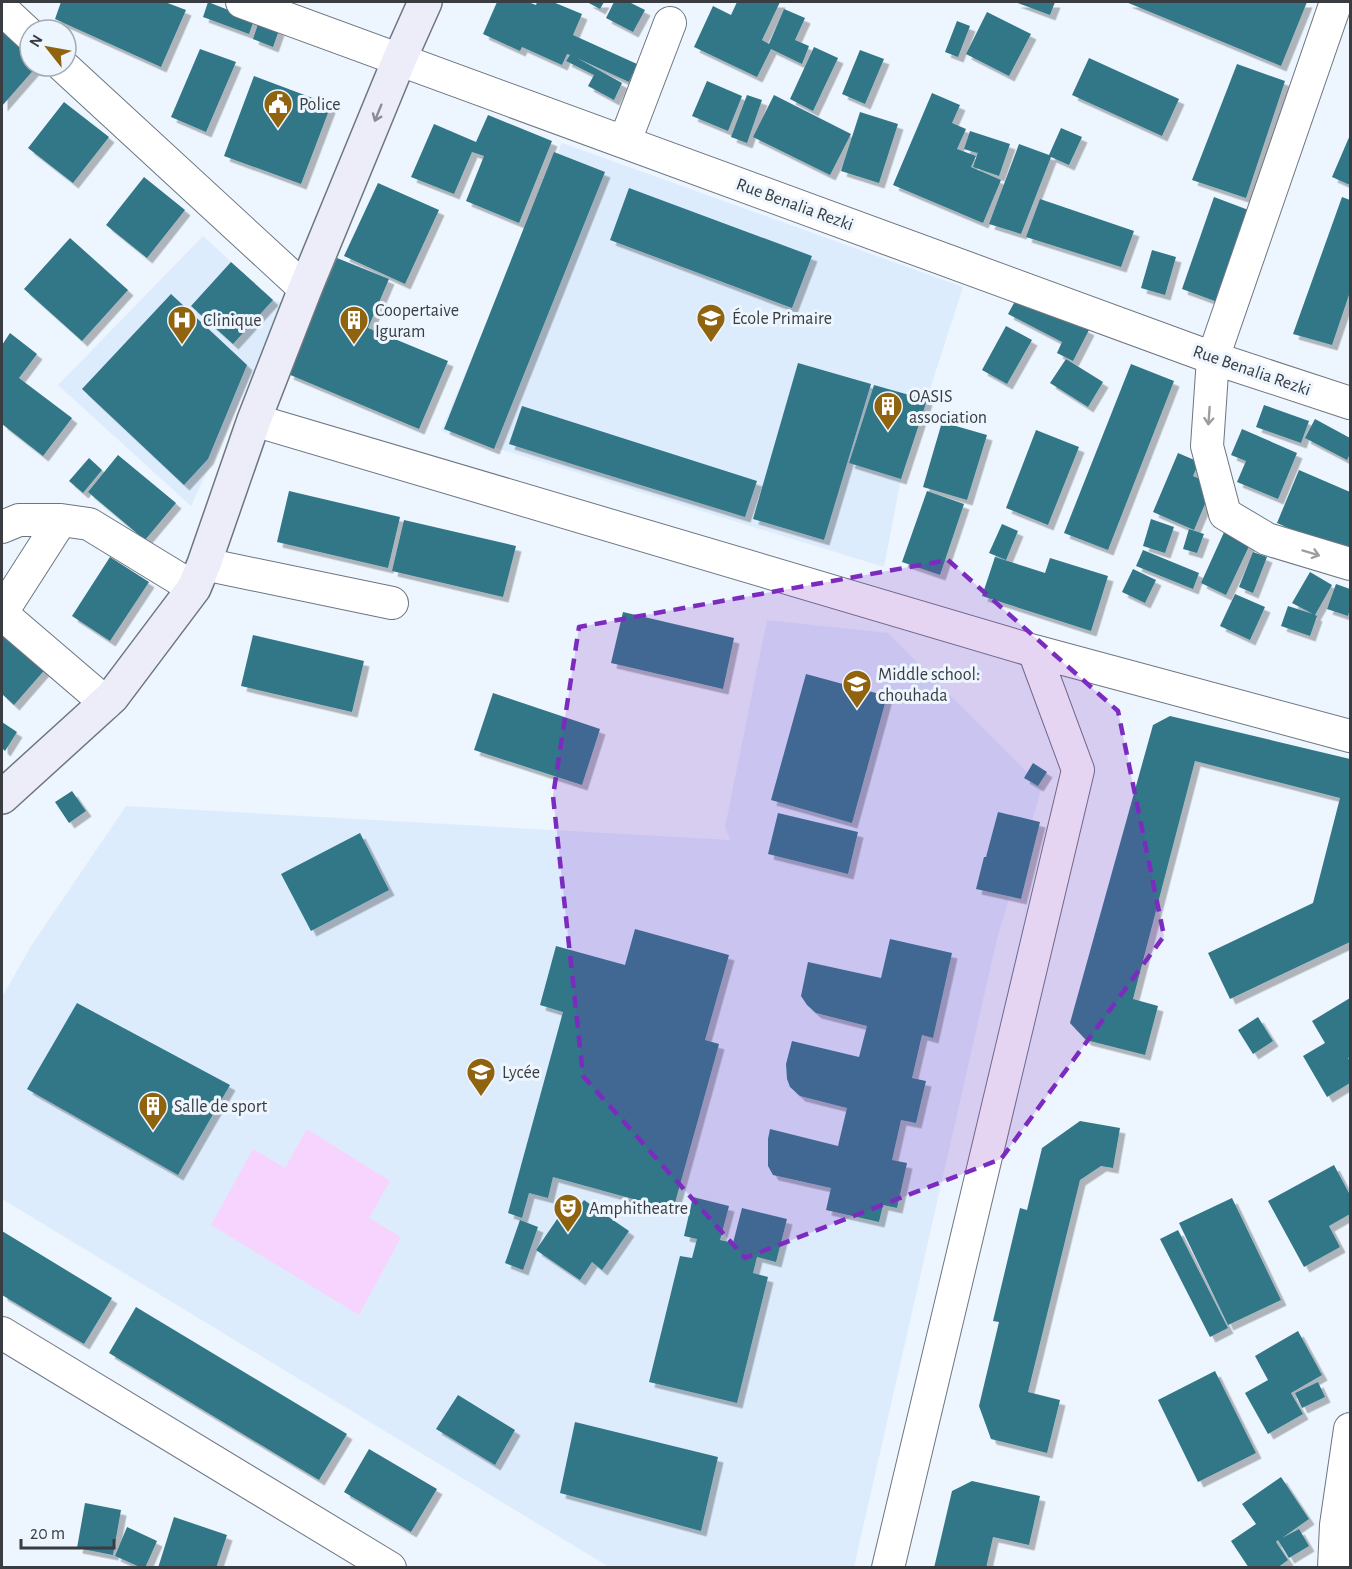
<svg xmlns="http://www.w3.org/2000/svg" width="1352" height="1569" font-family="'Alegreya Sans',sans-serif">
	<defs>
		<filter id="shadow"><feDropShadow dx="5.5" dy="5.5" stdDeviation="0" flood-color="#0004"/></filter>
	</defs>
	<rect width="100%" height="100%" fill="#edf5fe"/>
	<path fill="#ddecfd" d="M562,143L963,287L901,479L884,567L441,431Z
		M203,236L273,300L285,304L191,506L58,385Z
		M767,620L888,633L1042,787L997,939L854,1567H609L2,1199V997L31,946L126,806L730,840L725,827Z"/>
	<path fill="#f6d4fd" d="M307,1129L390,1181L369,1218L401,1237L359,1315L211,1225L253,1149L285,1168Z"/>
	<path fill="#317788" filter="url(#shadow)" d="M61,2H165L186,10L161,67L55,19Z
		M208,2L254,20L249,34L203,17Z
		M497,2H528L536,5L537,2H553L582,14L573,35L637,64L629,82L577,58L622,83L614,100L588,86L594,75L566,61L570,55L567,54L562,65L522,47L520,51L483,34Z
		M587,2H604L600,9Z
		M614,2H629L645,10L633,32L606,18Z
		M737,2H780L762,40L769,44L784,9L805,18L795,40L809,46L802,64L771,49L757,77L694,47L713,6L731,15Z
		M1015,2H1055L1050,15Z
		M1126,2H1307L1281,66Z
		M987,12L1031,34L1009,76L966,54Z
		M2,19L30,44V66H37L2,106Z
		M259,21L279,30L273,47L253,39Z
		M957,21L970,26L958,57L945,52Z
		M814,47L838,58L813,111L790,99Z
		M200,49L236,62L206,132L171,117Z
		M860,50L884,59L865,104L842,94Z
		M1089,58L1179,99L1162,136L1072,95Z
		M1237,64L1285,81L1246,198L1192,180Z
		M254,76L331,105L301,184L224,156Z
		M707,81L742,96L728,131L692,116Z
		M932,93L960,105L952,123L966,129L957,149L976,156L971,167L1001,180L983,223L893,185Z
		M747,95L762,100L747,143L731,137Z
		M774,95L851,134L830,175L753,137Z
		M64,102L109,137L73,183L28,148Z
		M860,112L898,124L879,183L841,171Z
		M488,115L552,141L519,223L466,201L484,156L472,152L454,194L411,177L434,124L476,142Z
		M1061,128L1082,137L1069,165L1051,157L1021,234L989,224L1019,144L1049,155Z
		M970,131L1010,144L999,176L973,167L978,152L977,153L964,149Z
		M1350,135V185L1332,177Z
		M554,152L605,172L494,449L444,429Z
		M144,177L185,210L147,258L106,225Z
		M378,183L439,210L405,284L344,256Z
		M629,188L812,256L792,308L610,240Z
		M1214,197L1259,214L1223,304L1182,289Z
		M1342,197L1350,200V292L1332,345L1293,334Z
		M1040,199L1134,231L1121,267L1026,237Z
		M70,238L128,290L82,341L24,289Z
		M1152,250L1176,257L1165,295L1141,288Z
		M337,258L389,279L368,328L448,361L419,429L288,374Z
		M231,262L273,300L233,344L191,306Z
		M171,294L247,365L208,459L184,485L82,389Z
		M1019,294L1089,330L1073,361L1057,353L1062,342L1008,314Z
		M1006,326L1032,340L1007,384L982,370Z
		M10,333L37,354L19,378L72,418L43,456L2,424V345Z
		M1066,359L1103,382L1088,407L1050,383Z
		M798,363L871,384L824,540L753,519Z
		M1131,364L1174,381L1108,550L1064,533Z
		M874,385L927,400L901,479L849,463Z
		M1264,405L1309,421L1301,443L1256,427Z
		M522,406L757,481L745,517L575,465L509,444Z
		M1315,419L1350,438V454L1347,460L1305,438Z
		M942,422L987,435L967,500L923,487Z
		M1242,429L1297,453L1278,499L1237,482L1246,461L1231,455Z
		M1036,430L1079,447L1048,525L1006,508Z
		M1178,453L1199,462L1193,476L1213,485L1194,530L1153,512Z
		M118,455L176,503L145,540L88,492Z
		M89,458L102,470L83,493L69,481Z
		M1299,470L1350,492V554L1277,523Z
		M289,491L400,517L388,568L277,542Z
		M927,491L964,504L940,575L902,562Z
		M1151,519L1174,527L1165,553L1143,546Z
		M404,520L516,546L503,597L392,571Z
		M1002,524L1018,531L1006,560L989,553Z
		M1189,529L1204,534L1197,553L1183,549Z
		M1225,530L1251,542L1226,595L1201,583Z
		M1143,550L1199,573L1193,589L1136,566Z
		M1253,552L1267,557L1253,593L1239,587Z
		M110,557L149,582L110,641L72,616Z
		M995,557L1045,573L1050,558L1108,576L1091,631L982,596Z
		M1133,569L1156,580L1145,603L1122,592Z
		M1310,572L1332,585L1315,615L1317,616L1310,636L1281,626L1288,606L1313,614L1292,603Z
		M1336,584L1350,589V608L1348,616L1327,609Z
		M1235,594L1265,607L1250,640L1220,626Z
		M623,612L734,638L723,689L611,663Z
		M2,625L48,666L14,705L2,694Z
		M253,635L364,661L352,712L241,686Z
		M806,674L887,696L852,823L771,800Z
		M493,693L600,729L582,785L474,750Z
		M1170,716L1350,759V942L1230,999L1208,953L1313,903L1340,798L1195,761L1133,999L1158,1006L1145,1055L1086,1040L1070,1023L1153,725Z
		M2,722L17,732L5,751L2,748Z
		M1033,763L1047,772L1038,786L1024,778Z
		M72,791L86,811L69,823L55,802Z
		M998,812L1040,822L1021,899L976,889L984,857H986Z
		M778,813L858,832L848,874L768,854Z
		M360,833L389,890L311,931L281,874Z
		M635,929L729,955L705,1040L719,1044L673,1210L553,1177L548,1198L529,1193L522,1218L508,1213L563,1012L540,1005L556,946L625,965Z
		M890,939L952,953L933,1038L922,1035L912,1078L926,1081L916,1123L901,1120L892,1160L907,1163L897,1208L883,1205L879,1222L826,1210L831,1188L773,1175L768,1166V1139L770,1129L838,1146L847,1108L800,1096L790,1087L787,1079L786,1064L792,1041L859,1057L867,1026L816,1013L807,1005L801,996L808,962L881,978Z
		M1350,998V1057L1348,1058L1350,1061V1083L1327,1097L1303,1056L1325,1043L1312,1021Z
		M77,1003L230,1085L178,1175L27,1089Z
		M1258,1017L1273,1041L1253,1054L1238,1030Z
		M1080,1121L1120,1128L1113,1168L1101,1166L1080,1180L1028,1392L1060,1400L1047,1453L991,1439L979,1406L999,1322L993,1321L1020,1208L1027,1210L1042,1148Z
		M1334,1165L1350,1195V1214L1329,1226L1340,1247L1304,1267L1268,1201Z
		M693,1197L729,1206L720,1240L733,1243L742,1208L787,1219L776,1262L757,1257L753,1273L768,1277L737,1403L649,1382L680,1256L692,1258L697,1239L684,1236Z
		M1232,1198L1281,1300L1228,1325L1179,1223Z
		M584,1200L629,1231L602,1270L592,1262L580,1280L536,1250L564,1209L573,1216Z
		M520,1220L538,1227L523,1270L505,1263Z
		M1178,1230L1228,1328L1210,1337L1160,1239Z
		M2,1231L112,1298L84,1344L2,1295Z
		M136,1307L347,1434L319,1480L109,1353Z
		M1298,1331L1322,1375L1291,1393L1303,1414L1268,1434L1245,1393L1268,1380L1255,1356Z
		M1215,1371L1256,1453L1198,1482L1158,1400Z
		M1318,1382L1325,1397L1302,1408L1295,1393Z
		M458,1395L515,1430L495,1465L436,1429Z
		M575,1422L718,1457L701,1531L560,1493Z
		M369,1449L437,1489L411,1532L344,1492Z
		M1281,1477L1309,1519L1282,1538L1299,1529L1309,1546L1289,1558L1278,1540L1276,1542L1288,1560L1277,1568H1249L1231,1541L1256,1524L1242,1504Z
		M972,1481L1040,1496L1029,1545L993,1537L986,1568H934L952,1491Z
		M85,1503L121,1510L113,1555L77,1548Z
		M174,1517L227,1535L216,1568H158Z
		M127,1527L157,1541L145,1568H142L115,1556Z"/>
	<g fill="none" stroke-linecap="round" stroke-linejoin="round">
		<g stroke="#6d7680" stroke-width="34">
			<path id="street" d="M242,2L1213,358L1350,403
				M1336,2L1213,358L1207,446L1225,514L1267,539L1350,564
				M2,9L30,35
				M63,66L305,289
				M625,141L670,23
				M254,420L1034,651L1350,736
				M2,527L19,520H61L89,524L194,588
				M204,564L392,603
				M2,612L61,520
				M2,614L106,703
				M2,1333L390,1568
				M888,1568L1078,770L1034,651
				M1334,1568L1336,1525L1350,1429"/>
		</g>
		<g stroke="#6d7680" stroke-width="36">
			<path id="secondary" d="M2,797L112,697L194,588L204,564L254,420L305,289L400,58L425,2"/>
		</g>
		<use href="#street" stroke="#fff" stroke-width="32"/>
		<use href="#secondary" stroke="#ededfa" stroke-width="33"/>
	</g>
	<defs><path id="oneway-shaft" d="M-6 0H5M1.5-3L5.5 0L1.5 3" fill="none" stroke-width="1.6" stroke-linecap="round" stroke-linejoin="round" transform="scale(1.5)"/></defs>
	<use stroke="#8a8c94" href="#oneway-shaft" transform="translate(378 113) rotate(112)"/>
	<g stroke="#9c9ea0">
		<use href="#oneway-shaft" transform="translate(1209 416) rotate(94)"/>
		<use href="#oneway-shaft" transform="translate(1311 553) rotate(17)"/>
	</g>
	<path fill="#7b2cbf" fill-opacity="0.2" stroke="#7b2cbf" stroke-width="4.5" stroke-dasharray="12 8" stroke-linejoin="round" d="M948,560L1118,711L1164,936L1001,1159L745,1258L583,1076L553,796L579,627Z"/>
	<defs>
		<g id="civic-pin" transform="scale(1.5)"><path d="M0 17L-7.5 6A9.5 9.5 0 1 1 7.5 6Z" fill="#90640e" stroke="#edf5fe"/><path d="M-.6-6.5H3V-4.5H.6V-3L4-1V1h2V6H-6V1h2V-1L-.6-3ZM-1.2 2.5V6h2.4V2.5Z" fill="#fff"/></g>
		<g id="school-pin" transform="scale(1.5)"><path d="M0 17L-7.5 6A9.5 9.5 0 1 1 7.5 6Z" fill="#90640e" stroke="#edf5fe"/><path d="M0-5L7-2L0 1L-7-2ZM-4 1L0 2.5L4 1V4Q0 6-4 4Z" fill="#fff"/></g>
		<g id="hospital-pin" transform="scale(1.5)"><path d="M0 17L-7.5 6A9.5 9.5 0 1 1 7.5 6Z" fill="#90640e" stroke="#edf5fe"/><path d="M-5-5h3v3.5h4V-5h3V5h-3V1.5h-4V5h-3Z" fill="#fff"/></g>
		<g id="building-pin" transform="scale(1.5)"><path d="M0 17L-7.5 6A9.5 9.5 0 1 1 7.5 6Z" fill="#90640e" stroke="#edf5fe"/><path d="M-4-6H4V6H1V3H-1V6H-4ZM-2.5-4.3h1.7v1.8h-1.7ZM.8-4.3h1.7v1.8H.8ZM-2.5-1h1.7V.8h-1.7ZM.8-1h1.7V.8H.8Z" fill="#fff"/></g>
		<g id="theatre-pin" transform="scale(1.5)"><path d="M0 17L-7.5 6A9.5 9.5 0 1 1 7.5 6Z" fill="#90640e" stroke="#edf5fe"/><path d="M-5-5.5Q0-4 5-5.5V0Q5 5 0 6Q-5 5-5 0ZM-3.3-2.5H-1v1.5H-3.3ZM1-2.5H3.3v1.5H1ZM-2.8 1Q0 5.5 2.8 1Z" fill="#fff"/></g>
	</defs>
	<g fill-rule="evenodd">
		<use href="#civic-pin" x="278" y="104"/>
		<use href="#school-pin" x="711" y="318"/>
		<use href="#hospital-pin" x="182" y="320"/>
		<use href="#building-pin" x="354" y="320"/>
		<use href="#building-pin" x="888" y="406"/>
		<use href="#school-pin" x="857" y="684"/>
		<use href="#school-pin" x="481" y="1072"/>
		<use href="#building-pin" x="153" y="1106"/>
		<use href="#theatre-pin" x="568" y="1208"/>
	</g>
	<g text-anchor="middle" stroke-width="6" stroke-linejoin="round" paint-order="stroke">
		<g font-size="18" fill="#393d41" stroke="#edf5fe" text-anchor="start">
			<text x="299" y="110">Police</text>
			<text x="375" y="316">Coopertaive<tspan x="375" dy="21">Iguram</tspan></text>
			<text x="732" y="324">École Primaire</text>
			<text x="203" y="326">Clinique</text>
			<text x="909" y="402">OASIS<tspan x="909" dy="21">association</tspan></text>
			<text x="878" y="680">Middle school:<tspan x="878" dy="21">chouhada</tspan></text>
			<text x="502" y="1078">Lycée</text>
			<text x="174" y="1112">Salle de sport</text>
			<text x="589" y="1214">Amphitheatre</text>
		</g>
		<g font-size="18" fill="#393d41" stroke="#edf5fe">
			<text transform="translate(795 204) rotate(20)" y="6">Rue Benalia Rezki</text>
			<text transform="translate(1252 370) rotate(19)" y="6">Rue Benalia Rezki</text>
		</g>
	</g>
	<rect width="1352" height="1569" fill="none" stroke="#393d41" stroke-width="6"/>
	<g transform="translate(48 48) rotate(301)"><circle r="28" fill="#edf5fe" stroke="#a5abb2" stroke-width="1.5"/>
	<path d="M0-4.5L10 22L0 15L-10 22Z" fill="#90640e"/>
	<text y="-9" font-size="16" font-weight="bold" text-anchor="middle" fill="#393d41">N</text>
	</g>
	<path d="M21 1539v9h93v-9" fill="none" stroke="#393d41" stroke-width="3"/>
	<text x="30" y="1539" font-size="18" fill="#393d41" stroke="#edf5fe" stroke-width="4.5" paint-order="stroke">20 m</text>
</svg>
